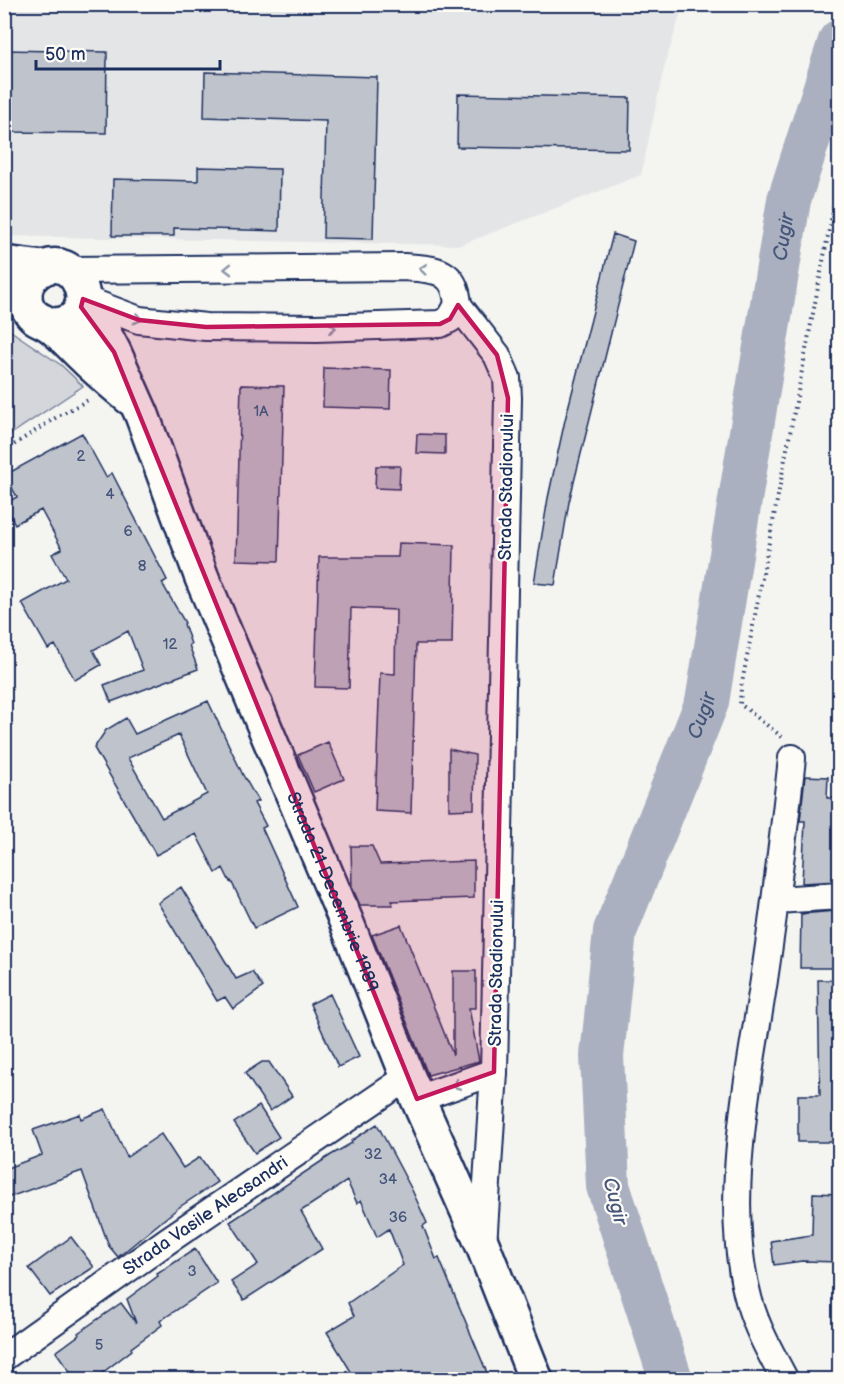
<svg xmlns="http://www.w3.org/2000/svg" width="844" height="1384" font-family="'Balsamiq Sans',sans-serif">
	<rect width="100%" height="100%" fill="#f4f4f1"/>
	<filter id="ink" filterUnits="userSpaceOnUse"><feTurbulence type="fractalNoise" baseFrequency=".0167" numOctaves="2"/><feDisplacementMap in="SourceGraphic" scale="12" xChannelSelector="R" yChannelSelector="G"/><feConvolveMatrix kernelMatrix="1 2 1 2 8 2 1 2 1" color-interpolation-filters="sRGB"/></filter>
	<g filter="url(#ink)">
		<path fill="#e4e5e6" d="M5,5H683L664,68L641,175L460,245L5,236Z"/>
		<path fill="#d4d6db" stroke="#78829c" stroke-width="1.5" d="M5,327L61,365L83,386L5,438Z"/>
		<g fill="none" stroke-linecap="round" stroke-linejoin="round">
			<path stroke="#aab0bf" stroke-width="44" id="s1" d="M671,1380L608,1186L602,1056L615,931L707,702L789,200L840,41"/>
		</g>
		<path fill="#bfc3cc" stroke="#1b2f5e" stroke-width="1.5" fill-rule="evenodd" d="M4,50L107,52L106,133L4,132Z
			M205,72L377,77L373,239L323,238L326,121L204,117Z
			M458,94L630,98L629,150L457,147Z
			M198,167L280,169L279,231L174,228V236H112L113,179L198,181Z
			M613,234L634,241L569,502L555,585L534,583L548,498L565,420Z
			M324,368L391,370L390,409L323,407Z
			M241,385L284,386L279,561L236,560Z
			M82,433L106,477L112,473L167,580L162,583L185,623L184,624L191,644L189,645L198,669L111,702L104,685L143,670L128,631L93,650L101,665L75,680L55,645L48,649L22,603L66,579L52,554L62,549L41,510L15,524L4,504L17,497L5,475Z
			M417,434L445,435V454L416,453Z
			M376,466H400L399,489L375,488Z
			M399,543L454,545L452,644H416L411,813L375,811L380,673L395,674L396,610L351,608L349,688L315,687L319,557H398Z
			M208,701L243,775L258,801L254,803L266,826L262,828L298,907L254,928L231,881L230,882L223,868L216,873L196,834L156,855L94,748L106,730L126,718L135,734ZM179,735L207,794L162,818L128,758Z
			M328,742L344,779L314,792L298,755Z
			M449,749L475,755L474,809L449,810Z
			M805,776L828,777L827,798H840L838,881L802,883L805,821H800Z
			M351,846H372L380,864L474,861V898L392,901L393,905H360L352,887Z
			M181,887L236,979L252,972L263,987L233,1009L225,997L217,1001L158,903Z
			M835,911V968H800L801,914Z
			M401,925L453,1055V971H476V1008H469L479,1061L428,1075L372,935Z
			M818,980H840V1142H798V1095H820Z
			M330,994L359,1057L338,1067L310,1004Z
			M262,1062H269L292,1096L270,1111L245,1073Z
			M259,1106L279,1137L255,1153L234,1123Z
			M105,1109L127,1157L161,1134L183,1168L200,1157L217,1182L178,1208L118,1257L109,1246L82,1171L4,1199V1169L42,1155L33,1130L80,1114L81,1119Z
			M377,1124L412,1190L427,1223L423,1226L436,1259L439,1258L490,1380H356L327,1332L354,1316L348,1303L403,1265L389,1229L377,1237L361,1200L357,1203L347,1181L301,1211L322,1249L244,1300L231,1282L258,1264L230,1222L331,1155L352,1143L351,1141Z
			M813,1193L840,1194V1262L802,1261L774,1265L771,1241L812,1235Z
			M71,1237L94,1267L50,1296L29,1268Z
			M195,1249L217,1283L160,1321L162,1325L131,1348L132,1350L93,1380H76L56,1352L79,1335L78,1333L121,1303L136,1323L127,1299L158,1276L157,1274Z"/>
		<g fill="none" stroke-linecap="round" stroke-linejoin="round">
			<g stroke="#1b2f5e" stroke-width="30">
				<g id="minor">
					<path d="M69,270L404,267C435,269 456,269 458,305"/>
					<path d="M83,299L139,320L206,327L316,328L440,324L450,319L458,305"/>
					<path d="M458,305L497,355L507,378L508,398L494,1072L483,1246"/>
					<path d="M776,900L840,896"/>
					<path d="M417,1099L494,1072"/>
					<path id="s2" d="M4,1357L167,1241L408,1077"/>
					<path d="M785,1380C771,1354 757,1329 749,1301C721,1201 749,1080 764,980C775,906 784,832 792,758"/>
				</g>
			</g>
			<g stroke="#1b2f5e" stroke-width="38">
				<g id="secondary">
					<path d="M4,263L43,268"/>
					<path id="s3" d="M81,307L104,333L114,352L142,415L202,578L346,921L408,1077L483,1246L536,1380"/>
					<path d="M50,325C110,326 77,240 36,273C24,282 22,298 29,310C35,320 43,320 51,326C63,335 74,348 85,358C99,372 115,385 130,398"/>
				</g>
			</g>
			<path stroke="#1b2f5e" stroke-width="4" stroke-dasharray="1.5 4.5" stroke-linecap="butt" d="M4,451L60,415L88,400
				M782,737L740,704L741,688L840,173"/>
			<use href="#minor" stroke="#fdfcf7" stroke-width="26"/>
			<use href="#secondary" stroke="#fdfcf7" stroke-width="33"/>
		</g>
		<defs><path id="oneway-chevron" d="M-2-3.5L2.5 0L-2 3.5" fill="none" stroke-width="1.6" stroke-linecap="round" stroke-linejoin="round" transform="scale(1.5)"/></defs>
		<g stroke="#8c96aa">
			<use href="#oneway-chevron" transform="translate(228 269) rotate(179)"/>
			<use href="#oneway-chevron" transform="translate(423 269) rotate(-174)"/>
			<use href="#oneway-chevron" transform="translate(138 319) rotate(15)"/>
			<use href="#oneway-chevron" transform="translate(332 328) rotate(-2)"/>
			<use href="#oneway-chevron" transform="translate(456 1085) rotate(160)"/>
		</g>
	</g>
	<path fill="#c2185b" fill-opacity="0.2" stroke="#c2185b" stroke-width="4.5" stroke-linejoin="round" d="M83,299L139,320L206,327L440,324L450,319L458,305L497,355L508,398L494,1072L417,1099L114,352L81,307Z"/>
	<g text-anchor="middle" stroke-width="4.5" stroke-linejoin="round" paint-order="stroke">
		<g font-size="15" fill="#44547a">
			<text x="261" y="416">1A</text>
			<text x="81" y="461">2</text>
			<text x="110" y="499">4</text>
			<text x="128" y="536">6</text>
			<text x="142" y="571">8</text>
			<text x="170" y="649">12</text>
			<text x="373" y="1159">32</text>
			<text x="388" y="1184">34</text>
			<text x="398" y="1222">36</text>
			<text x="192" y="1276">3</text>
			<text x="99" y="1350">5</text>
		</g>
		<g font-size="18" fill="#1b2f5e" stroke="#fdfcf7">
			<text transform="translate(506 487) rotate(-89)" y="6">Strada Stadionului</text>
			<text dy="6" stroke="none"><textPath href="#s3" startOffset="639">Strada 21 Decembrie 1989</textPath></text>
			<text transform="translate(496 973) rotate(-89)" y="6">Strada Stadionului</text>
			<text dy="6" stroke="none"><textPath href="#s2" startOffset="246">Strada Vasile Alecsandri</textPath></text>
		</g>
		<g font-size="20" font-style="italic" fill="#46567b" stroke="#fdfcf7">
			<text dy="7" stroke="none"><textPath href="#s1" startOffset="1178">Cugir</textPath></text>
			<text dy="7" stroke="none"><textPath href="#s1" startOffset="692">Cugir</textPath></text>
			<text transform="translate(616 1201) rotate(76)" y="7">Cugir</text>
		</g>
	</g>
	<rect width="844" height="1384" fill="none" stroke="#fdfcf7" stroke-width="24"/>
	<rect x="12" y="12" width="820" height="1360" fill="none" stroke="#1b2f5e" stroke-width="2" filter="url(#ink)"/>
	<path d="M36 60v9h184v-9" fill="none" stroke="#1b2f5e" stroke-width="3"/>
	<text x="45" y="60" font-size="18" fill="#1b2f5e" stroke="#fdfcf7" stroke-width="4.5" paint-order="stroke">50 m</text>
</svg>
